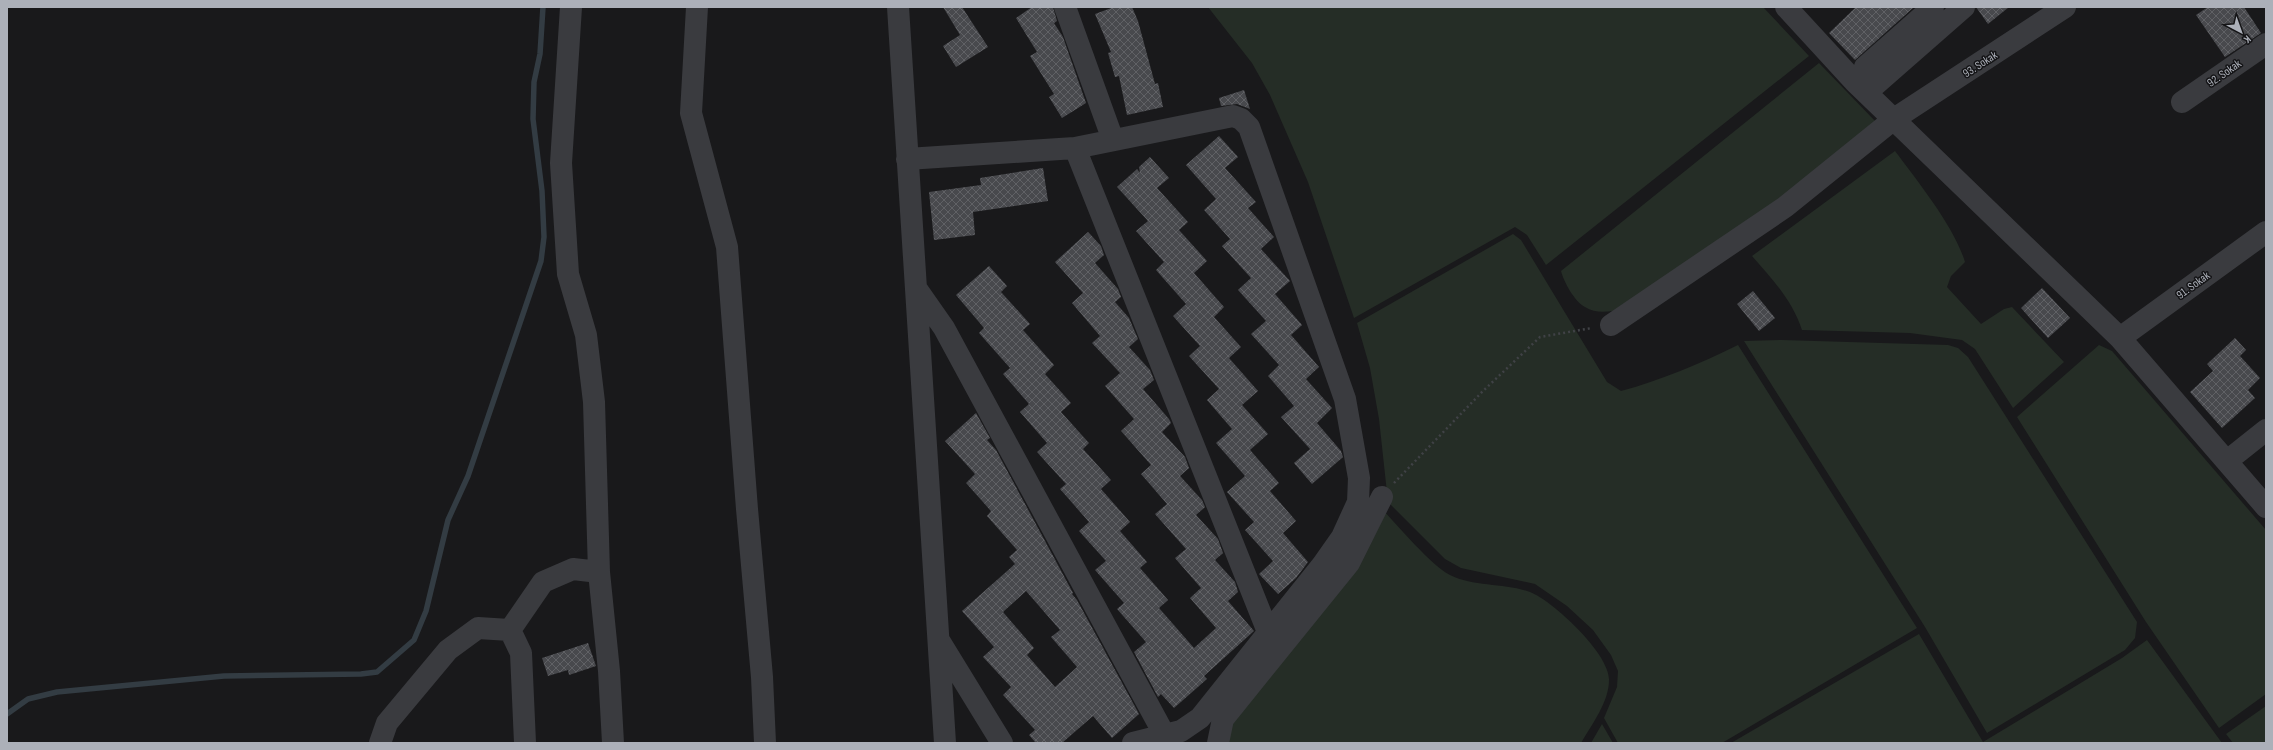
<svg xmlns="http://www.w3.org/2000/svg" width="2273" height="750" font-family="'Sofia Sans Condensed',sans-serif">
	<defs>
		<pattern id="building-cross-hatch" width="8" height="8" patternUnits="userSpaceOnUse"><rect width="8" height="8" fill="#48494d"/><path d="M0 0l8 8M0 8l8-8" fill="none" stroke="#606165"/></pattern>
	</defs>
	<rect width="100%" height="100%" fill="#19191b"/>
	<path fill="#252d26" d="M1208,7H1763L1809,56L1546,265L1527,235L1515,227L1354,318L1308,182L1270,95L1252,63Z
		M1819,63L1876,122L1810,183L1613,311C1604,312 1594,313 1585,307C1574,301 1564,282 1561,271Z
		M1895,151C1918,182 1954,226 1965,262L1951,276L1947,287L1981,324L2004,309L2012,307L2064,362L2013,408L1975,349L1962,340L1910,333L1802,330C1792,300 1773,280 1752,256Z
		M1513,234L1521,240L1607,382L1621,391C1662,380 1699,364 1738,345L1917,628L1722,743H1618L1604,718L1617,687L1618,671L1611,655L1593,630L1567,606L1535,584L1461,568L1445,559L1388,502L1379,419L1370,368L1357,323Z
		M1782,340L1948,345L1958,348L1968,357L2137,622L2135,638L2125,650L1987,733L1925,627L1744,341Z
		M2099,345L2112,351L2266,530V694L2219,728L2146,622L2017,417Z
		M1382,509C1397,525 1432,566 1450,575C1474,587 1505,583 1530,592C1553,601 1610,654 1609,680C1609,702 1592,724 1581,743H1218Z
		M1919,634L1983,742L2122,658L2147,640L2222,743H1731Z
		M2266,706V743H2233L2226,734Z
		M1602,724L1613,743H1591Z"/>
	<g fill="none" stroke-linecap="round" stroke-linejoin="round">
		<path stroke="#333c43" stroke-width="5.5" d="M7,714L28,699L57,692L224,676L361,674L377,672L414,640L426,611L448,520L468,476L541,261L544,237L542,191L533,119L534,82L540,54L543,7"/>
	</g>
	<path fill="url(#building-cross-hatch)" fill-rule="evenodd" d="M943,7H962L988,47L956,67L943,46L960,35Z
		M1032,7H1053L1057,21L1054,23L1063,37L1086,103L1062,118L1049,97L1054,94L1030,56L1037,52L1016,18Z
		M1114,7H1132L1138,21L1155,84L1158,83L1163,107L1127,115L1119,76L1115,77L1108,53L1111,52L1095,14Z
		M1856,7H1914L1855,60L1829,33Z
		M1976,7H2009L1988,24Z
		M2208,7H2244L2261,33L2225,57L2196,15Z
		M1244,90L1250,109L1237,104L1221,106L1219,98Z
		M1219,136L1238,157L1225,168L1256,202L1248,208L1274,237L1261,249L1290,281L1275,294L1302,325L1291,335L1319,367L1306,379L1332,408L1317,423L1341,451L1343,457L1312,484L1294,463L1310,449L1281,417L1294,406L1268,376L1279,365L1251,334L1266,321L1238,290L1251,278L1222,246L1230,239L1204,210L1216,199L1186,165Z
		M1150,157L1169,178L1157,188L1188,222L1179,230L1207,261L1194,273L1224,307L1214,317L1241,347L1229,358L1258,391L1242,405L1268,434L1250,450L1279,483L1270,491L1296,521L1283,533L1308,562L1296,578L1278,594L1259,574L1273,561L1245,530L1254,522L1227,492L1245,476L1216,443L1232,429L1207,400L1219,389L1189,356L1200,346L1173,316L1186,304L1156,270L1164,262L1136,231L1148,221L1117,187L1137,169L1140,173L1139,167Z
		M1043,168L1048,201L973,212L975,235L934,240L929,192L981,185L980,178Z
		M1088,232L1101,246L1104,255L1095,263L1118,289L1121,297L1115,302L1129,318L1138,339L1129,347L1150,370L1154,380L1143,389L1169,419L1171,423L1162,432L1185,457L1189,468L1180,476L1202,500L1205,507L1196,515L1218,539L1223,553L1215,560L1235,582L1238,592L1228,601L1254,631L1204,676L1207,679L1174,708L1161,694L1158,697L1134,652L1146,642L1117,609L1124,603L1095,570L1106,561L1079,531L1089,522L1060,489L1066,484L1037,452L1047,443L1020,412L1029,404L1003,374L1010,368L979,333L984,328L956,295L989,266L1007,286L1001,292L1030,324L1023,330L1054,365L1045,374L1071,403L1061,412L1089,443L1083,449L1111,480L1101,489L1130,522L1120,531L1147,562L1140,568L1168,600L1159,608L1194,648L1216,628L1190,598L1201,588L1175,558L1186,549L1155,514L1167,504L1141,474L1151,465L1121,431L1134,419L1105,386L1120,373L1092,343L1100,336L1072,303L1083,293L1055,262Z
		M2042,288L2070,318L2048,338L2021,308Z
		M1753,291L1775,318L1759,331L1737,304Z
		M2235,338L2246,350L2240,356L2260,378L2248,390L2255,398L2222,428L2190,392L2213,371L2207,364Z
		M976,413L990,438L987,440L996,450L1073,593L1072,594L1077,600L1139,714L1112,738L1093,716L1062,743H1036L1029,735L1035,730L1003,695L1011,687L983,657L994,647L962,611L1015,564L1009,557L1017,550L987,516L991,511L966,483L975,474L945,441ZM1026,591L1060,630L1051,637L1077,667L1055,687L1027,655L1034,648L1003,612Z
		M588,643L596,666L569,675L568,670L548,676L542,658Z"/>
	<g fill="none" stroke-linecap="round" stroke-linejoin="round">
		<path stroke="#404246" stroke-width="2.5" stroke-dasharray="2 3" stroke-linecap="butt" d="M1394,483L1483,391L1540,337L1592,328"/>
		<path stroke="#3a3b3f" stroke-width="22" d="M571,7L561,163L568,274L586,335L594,402L599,572L609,671L613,743
			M697,7L691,113L727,247L747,509L762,677L765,743
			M898,7L945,743
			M1065,7L1113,140
			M1786,7L1855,82L2120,338L2266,507
			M1865,67L1933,7
			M1867,92L1964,7
			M2182,102L2266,44
			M1075,148L1268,632
			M907,159L1075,148L1233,116L1241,119L1249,127L1345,399L1359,478L1358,502L1342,537L1323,564L1200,718L1181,731L1133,743
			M916,288L944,328L1164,734
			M1611,325L1785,207L1894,119L2065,7
			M2120,338L2266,232
			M2227,461L2266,430
			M510,630L543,582L573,569L599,572
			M940,642L1002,743
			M380,743L387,723L448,650L478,628L510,630L521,653L525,743
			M1218,743L1223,719L1349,563L1382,497"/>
	</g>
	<g text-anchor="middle" stroke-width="3" stroke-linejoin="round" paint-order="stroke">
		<g font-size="12" fill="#acb0b9" stroke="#141416">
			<text transform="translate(1980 64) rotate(-33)" y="4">93. Sokak</text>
			<text transform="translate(2224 73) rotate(-35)" y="4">92. Sokak</text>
			<text transform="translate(2193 285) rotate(-36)" y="4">91. Sokak</text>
		</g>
	</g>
	<rect width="2273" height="750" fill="none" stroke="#acb0b9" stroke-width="16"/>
	<g transform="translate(2241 32) rotate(139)" stroke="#141416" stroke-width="3" paint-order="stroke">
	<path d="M0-3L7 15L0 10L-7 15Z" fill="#acb0b9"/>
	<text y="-6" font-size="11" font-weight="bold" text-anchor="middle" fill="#acb0b9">K</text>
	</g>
</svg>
